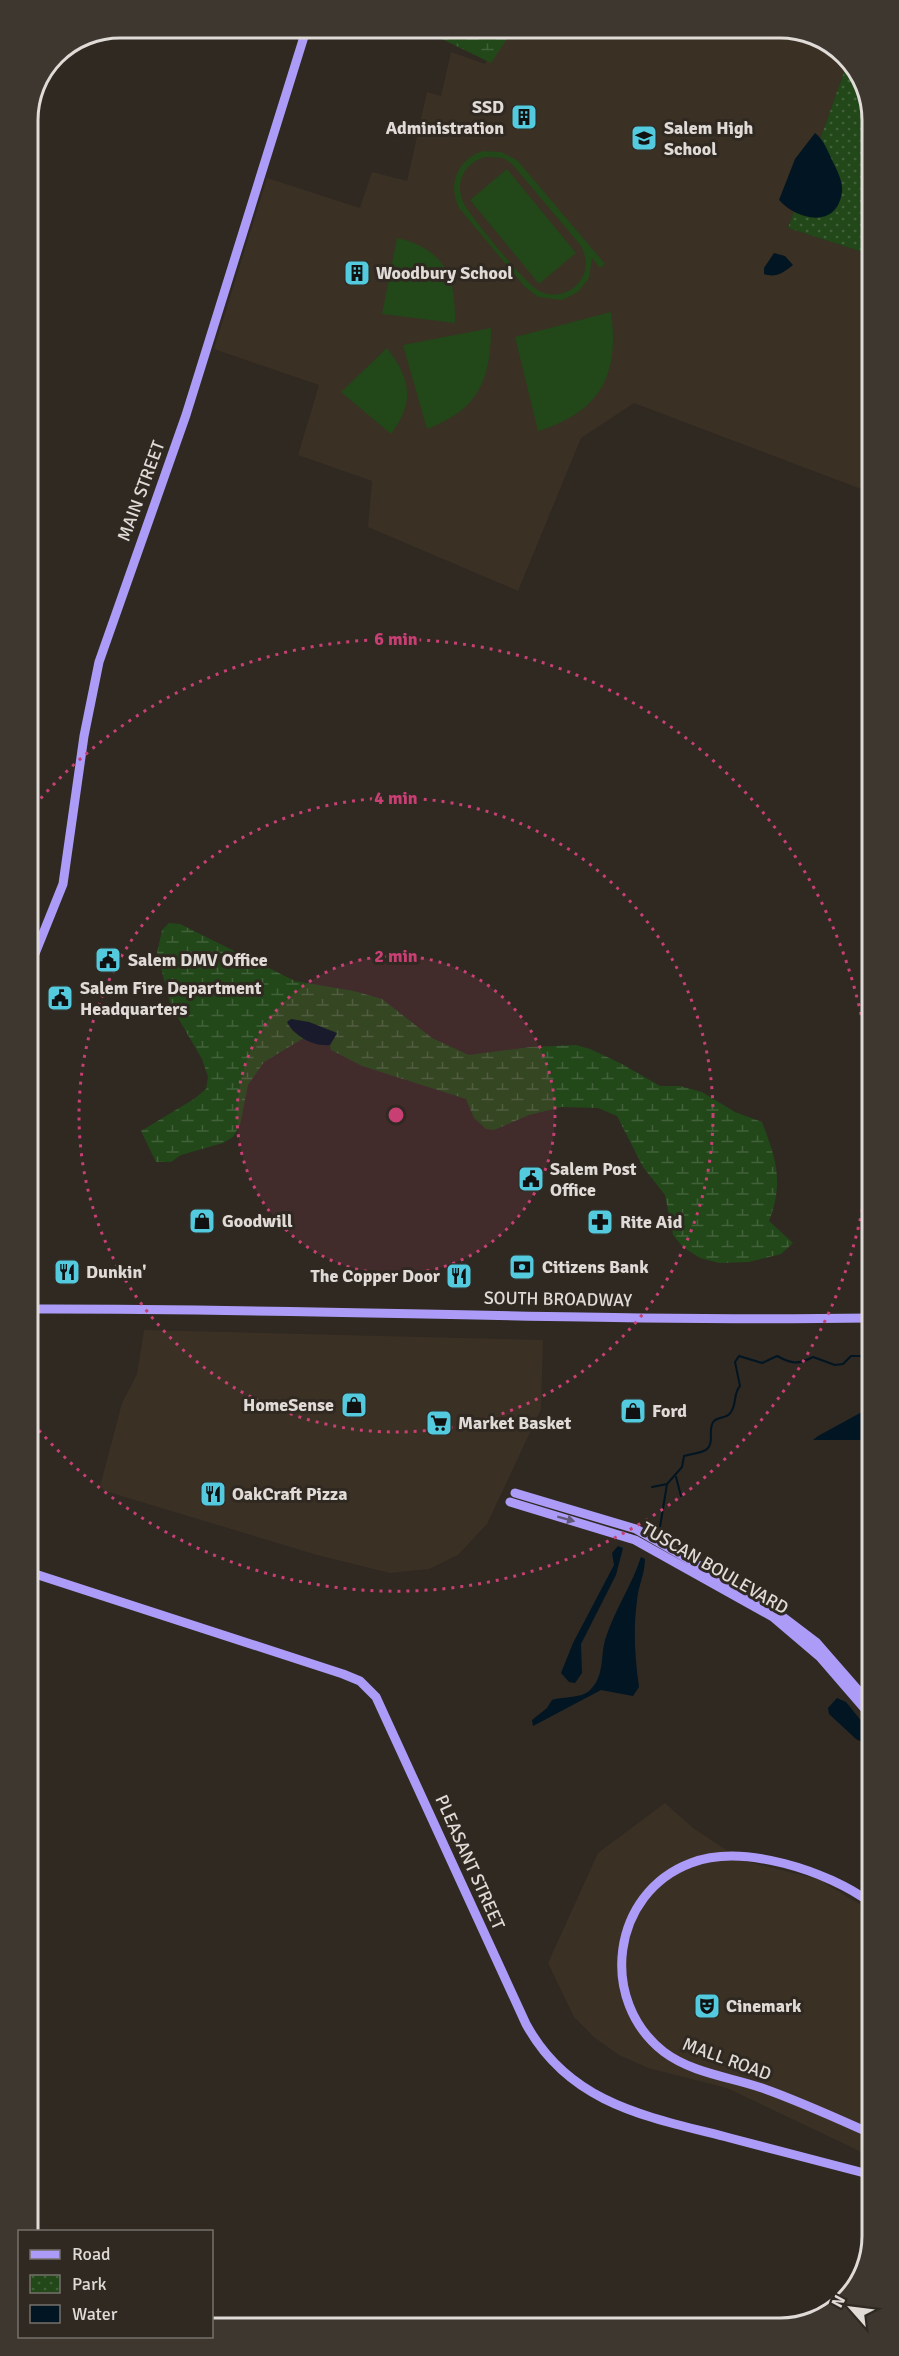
<svg xmlns="http://www.w3.org/2000/svg" width="899" height="2356" font-family="Signika,sans-serif">
	<defs>
		<pattern id="wetland-marsh" width="20" height="14" patternUnits="userSpaceOnUse" patternTransform="scale(1.5)"><rect width="20" height="14" fill="#224719"/><path d="M1 5h8M5 5V1M11 12h8M15 12V8" fill="none" stroke="#42613a"/></pattern>
		<pattern id="park-dots" width="8" height="8" patternUnits="userSpaceOnUse" patternTransform="scale(1.5)"><rect width="8" height="8" fill="#224719"/><path d="M2 2h.1M6 6h.1" fill="none" stroke="#42613a" stroke-width="1.8" stroke-linecap="round"/></pattern>
	</defs>
	<rect width="100%" height="100%" fill="#2f2922"/>
	<path fill="#3b3024" d="M509,27H786L816,47L845,60L847,64L788,228L869,254V492L634,403L581,438L518,591L368,527L372,481L298,455L319,385L214,349L267,178L360,208L372,172L407,181L427,92L441,96L451,52L485,64Z
		M144,1330L543,1340L541,1409L487,1524L458,1555L429,1569L390,1573L317,1555L105,1491L100,1486L122,1403L137,1374Z
		M665,1803L693,1828L741,1860L818,1879L871,1911L872,2157L727,2088L648,2068L619,2055L595,2038L574,2017L548,1963L598,1853Z"/>
	<path fill="url(#wetland-marsh)" d="M440,27H515L491,63L442,39Z
		M169,923L180,924L295,981L354,991L382,999L432,1038L469,1055L530,1047L576,1045L590,1049L622,1064L660,1086H680L702,1092L735,1112L762,1122C776,1159 784,1182 769,1221L793,1243L781,1254L749,1262L719,1263L700,1258L683,1247L673,1235L665,1195L643,1167L617,1116L598,1108L562,1107L529,1115L494,1130L486,1129L474,1118L466,1099L362,1066L331,1050L330,1045L337,1033L291,1030L304,1038L264,1062L248,1085L240,1125L233,1137L223,1143L181,1155L171,1162H156L141,1131L194,1099L206,1089L208,1077L202,1059L171,1006L157,953L162,930Z"/>
	<path fill="url(#park-dots)" d="M847,64L869,96V254L788,228Z"/>
	<path fill="#224719" fill-rule="evenodd" d="M483,151L501,152L517,160L605,264L600,268L592,258L589,278L578,292L562,300L538,297L524,286L459,208C447,184 458,159 483,151ZM486,157L503,158L512,164L581,246C587,257 588,270 580,281C571,294 553,298 539,291C525,284 474,220 464,204C454,184 464,162 486,157Z
		M507,169L576,253L539,284L470,200Z
		M397,238C445,249 456,277 455,323L382,314Z
		M611,312C620,375 600,412 538,431L515,337Z
		M491,328C491,380 478,410 427,429L403,345Z
		M387,348C411,379 415,402 391,434L341,392Z"/>
	<path fill="#021522" d="M815,133C824,140 827,150 832,160C836,169 843,180 842,191C838,229 798,221 779,200L795,159Z
		M774,253L785,256L793,265C783,273 776,278 764,274V268Z
		M291,1019L309,1022L337,1033L330,1045C314,1047 294,1036 287,1022Z
		M871,1407L870,1440H813L818,1436Z
		M618,1546L623,1548L616,1575L581,1644L582,1673L575,1683L569,1682L561,1673L573,1643L614,1565L612,1553Z
		M641,1557L645,1559C645,1574 638,1586 637,1601C633,1630 635,1659 639,1687L633,1696L601,1690L533,1726L532,1720L547,1708L552,1700C565,1696 582,1699 591,1689C605,1675 600,1654 606,1637C615,1609 632,1585 641,1557Z
		M837,1698L846,1702L871,1733V1747L856,1739L829,1714L828,1708Z"/>
	<g fill="none" stroke-linecap="round" stroke-linejoin="round">
		<path stroke="#021522" stroke-width="2" d="M676,1477L681,1496
			M652,1487L667,1484
			M660,1527L667,1484L682,1467L684,1456C691,1454 703,1453 707,1449C715,1442 707,1428 714,1421C719,1416 727,1419 731,1412C737,1403 733,1394 740,1386L735,1362L739,1356L762,1363L777,1356C792,1364 798,1365 813,1357L835,1365L843,1364L851,1356H860L871,1362"/>
		<path stroke="#6b6490" stroke-width="8" d="M212,2321L278,2328"/>
		<path stroke="#ac9cf7" stroke-width="9" d="M28,971L63,884L84,736L99,662L186,415L307,27
			M29,1309C309,1308 590,1322 871,1318
			M515,1493L636,1529L766,1604L816,1642L871,1705
			M510,1502L635,1540L773,1617L820,1657L871,1716
			M29,1572L343,1674L360,1681L376,1697L526,2024C570,2105 649,2117 730,2138C777,2150 825,2163 872,2175
			M871,1903C828,1871 743,1843 691,1863C611,1893 598,2001 664,2052C692,2073 730,2077 762,2088C799,2101 836,2118 872,2134"/>
	</g>
	<defs><path id="oneway-solid" d="M-6-.8H1V-3.2L6.5 0L1 3.2V.8H-6Z" transform="scale(1.5)"/></defs>
	<use fill="#615777" href="#oneway-solid" transform="translate(566 1519) rotate(15)"/>
	<circle cx="396" cy="1115" r="159" fill="#c83f74" fill-opacity=".12"/>
	<g fill="none" stroke="#c83f74" stroke-width="3" stroke-dasharray="3 6">
		<circle cx="396" cy="1115" r="159"/>
		<circle cx="396" cy="1115" r="317"/>
		<path d="M870 1156A476 476 0 0 1 31 1421M29 812A476 476 0 0 1 870 1074"/>
	</g>
	<defs>
		<g id="building-square" transform="scale(1.35)"><rect x="-9" y="-9" width="18" height="18" rx="4" fill="#54cade" stroke="#2f2922"/><path d="M-4-6H4V6H1V3H-1V6H-4ZM-2.5-4.3h1.7v1.8h-1.7ZM.8-4.3h1.7v1.8H.8ZM-2.5-1h1.7V.8h-1.7ZM.8-1h1.7V.8H.8Z" fill="#111"/></g>
		<g id="school-square" transform="scale(1.35)"><rect x="-9" y="-9" width="18" height="18" rx="4" fill="#54cade" stroke="#2f2922"/><path d="M0-5L7-2L0 1L-7-2ZM-4 1L0 2.5L4 1V4Q0 6-4 4Z" fill="#111"/></g>
		<g id="civic-square" transform="scale(1.35)"><rect x="-9" y="-9" width="18" height="18" rx="4" fill="#54cade" stroke="#2f2922"/><path d="M-.6-6.5H3V-4.5H.6V-3L4-1V1h2V6H-6V1h2V-1L-.6-3ZM-1.2 2.5V6h2.4V2.5Z" fill="#111"/></g>
		<g id="shop-square" transform="scale(1.35)"><rect x="-9" y="-9" width="18" height="18" rx="4" fill="#54cade" stroke="#2f2922"/><path d="M-5-2.5h2.3a2.7 3.5 0 0 1 5.4 0H5L5.5 6h-11ZM-1.5-2.5h3a1.5 2.3 0 0 0-3 0Z" fill="#111"/></g>
		<g id="pharmacy-square" transform="scale(1.35)"><rect x="-9" y="-9" width="18" height="18" rx="4" fill="#54cade" stroke="#2f2922"/><path d="M-2-6h4v4h4v4h-4v4h-4v-4h-4v-4h4Z" fill="#111"/></g>
		<g id="bank-square" transform="scale(1.35)"><rect x="-9" y="-9" width="18" height="18" rx="4" fill="#54cade" stroke="#2f2922"/><path d="M-6-4H6V4H-6ZM0-2.3a2.3 2.3 0 1 0 0 4.6a2.3 2.3 0 1 0 0-4.6Z" fill="#111"/></g>
		<g id="restaurant-square" transform="scale(1.35)"><rect x="-9" y="-9" width="18" height="18" rx="4" fill="#54cade" stroke="#2f2922"/><path d="M-5-6h1v4h1v-4h1v4h1v-4h1v5L-1.5 .5V6h-2V.5L-5-1ZM5-6V6H3V1.5H1.5Q1.5-4 5-6Z" fill="#111"/></g>
		<g id="supermarket-square" transform="scale(1.35)"><rect x="-9" y="-9" width="18" height="18" rx="4" fill="#54cade" stroke="#2f2922"/><path d="M-6-5.5h2.5l.6 2H6L4.5 2H-2.5L-4.4-4H-6ZM-1.5 3.2a1.3 1.3 0 1 0 .1 0ZM3 3.2a1.3 1.3 0 1 0 .1 0Z" fill="#111"/></g>
		<g id="theatre-square" transform="scale(1.35)"><rect x="-9" y="-9" width="18" height="18" rx="4" fill="#54cade" stroke="#2f2922"/><path d="M-5-5.5Q0-4 5-5.5V0Q5 5 0 6Q-5 5-5 0ZM-3.3-2.5H-1v1.5H-3.3ZM1-2.5H3.3v1.5H1ZM-2.8 1Q0 5.5 2.8 1Z" fill="#111"/></g>
	</defs>
	<g fill-rule="evenodd">
		<use href="#building-square" x="524" y="117"/>
		<use href="#school-square" x="644" y="138"/>
		<use href="#building-square" x="357" y="273"/>
		<use href="#civic-square" x="108" y="960"/>
		<use href="#civic-square" x="60" y="998"/>
		<use href="#civic-square" x="531" y="1179"/>
		<use href="#shop-square" x="202" y="1221"/>
		<use href="#pharmacy-square" x="600" y="1222"/>
		<use href="#bank-square" x="522" y="1267"/>
		<use href="#restaurant-square" x="67" y="1272"/>
		<use href="#restaurant-square" x="459" y="1276"/>
		<use href="#shop-square" x="354" y="1405"/>
		<use href="#shop-square" x="633" y="1411"/>
		<use href="#supermarket-square" x="439" y="1423"/>
		<use href="#restaurant-square" x="213" y="1494"/>
		<use href="#theatre-square" x="707" y="2006"/>
	</g>
	<g text-anchor="middle" stroke-width="6" stroke-linejoin="round" paint-order="stroke">
		<g font-size="18" font-weight="bold" fill="#e0dbd7" stroke="#2f2922" text-anchor="start">
			<text x="504" y="113" text-anchor="end">SSD<tspan x="504" dy="21">Administration</tspan></text>
			<text x="664" y="134">Salem High<tspan x="664" dy="21">School</tspan></text>
			<text x="376" y="279">Woodbury School</text>
			<text x="128" y="966">Salem DMV Office</text>
			<text x="80" y="994">Salem Fire Department<tspan x="80" dy="21">Headquarters</tspan></text>
			<text x="550" y="1175">Salem Post<tspan x="550" dy="21">Office</tspan></text>
			<text x="222" y="1227">Goodwill</text>
			<text x="620" y="1228">Rite Aid</text>
			<text x="542" y="1273">Citizens Bank</text>
			<text x="86" y="1278">Dunkin'</text>
			<text x="440" y="1282" text-anchor="end">The Copper Door</text>
			<text x="334" y="1411" text-anchor="end">HomeSense</text>
			<text x="652" y="1417">Ford</text>
			<text x="458" y="1429">Market Basket</text>
			<text x="232" y="1500">OakCraft Pizza</text>
			<text x="726" y="2012">Cinemark</text>
		</g>
		<g font-size="18" fill="#e0dbd7" stroke="#2f2922">
			<text transform="translate(141 491) rotate(-70)" y="6">MAIN STREET</text>
			<text transform="translate(558 1299) rotate(1)" y="6">SOUTH BROADWAY</text>
			<text transform="translate(715 1568) rotate(30)" y="6">TUSCAN BOULEVARD</text>
			<text transform="translate(470 1862) rotate(66)" y="6">PLEASANT STREET</text>
			<text transform="translate(727 2059) rotate(20)" y="6">MALL ROAD</text>
		</g>
	</g>
	<path d="M0 0H899V2356H0ZM120 38H780A82 82 0 0 1 862 120V2236A82 82 0 0 1 780 2318H120A82 82 0 0 1 38 2236V120A82 82 0 0 1 120 38Z" fill="#3d3730" fill-rule="evenodd"/>
	<path fill="none" stroke="#e0dbd7" stroke-width="3" d="M120 38H780A82 82 0 0 1 862 120V2236A82 82 0 0 1 780 2318H120A82 82 0 0 1 38 2236V120A82 82 0 0 1 120 38Z"/>
	<circle cx="396" cy="1115" r="9" fill="#c83f74" stroke="#2f2922" stroke-width="3"/>
	<g font-size="18" text-anchor="middle" font-weight="bold" fill="#c83f74" stroke="#2f2922" stroke-width="6" stroke-linejoin="round" paint-order="stroke">
		<text x="396" y="645">6 min</text>
		<text x="396" y="804">4 min</text>
		<text x="396" y="962">2 min</text>
	</g>
	<rect x="18" y="2230" width="195" height="108" fill="#2f2922" stroke="#76706a" stroke-width="1.5"/>
	<rect x="30" y="2250" width="30" height="9" fill="#ac9cf7" stroke="#76706a" stroke-width="1.5"/>
	<text x="72" y="2260" font-size="18" fill="#e0dbd7">Road</text>
	<rect x="30" y="2275" width="30" height="18" fill="url(#park-dots)" stroke="#76706a" stroke-width="1.5"/>
	<text x="72" y="2290" font-size="18" fill="#e0dbd7">Park</text>
	<rect x="30" y="2305" width="30" height="18" fill="#021522" stroke="#76706a" stroke-width="1.5"/>
	<text x="72" y="2320" font-size="18" fill="#e0dbd7">Water</text>
	<g transform="translate(851 2308) rotate(298)" stroke="#2f2922" stroke-width="4.5" paint-order="stroke">
	<path d="M0-4.5L10 22L0 15L-10 22Z" fill="#e0dbd7"/>
	<text y="-9" font-size="16" font-weight="bold" text-anchor="middle" fill="#e0dbd7">N</text>
	</g>
</svg>
